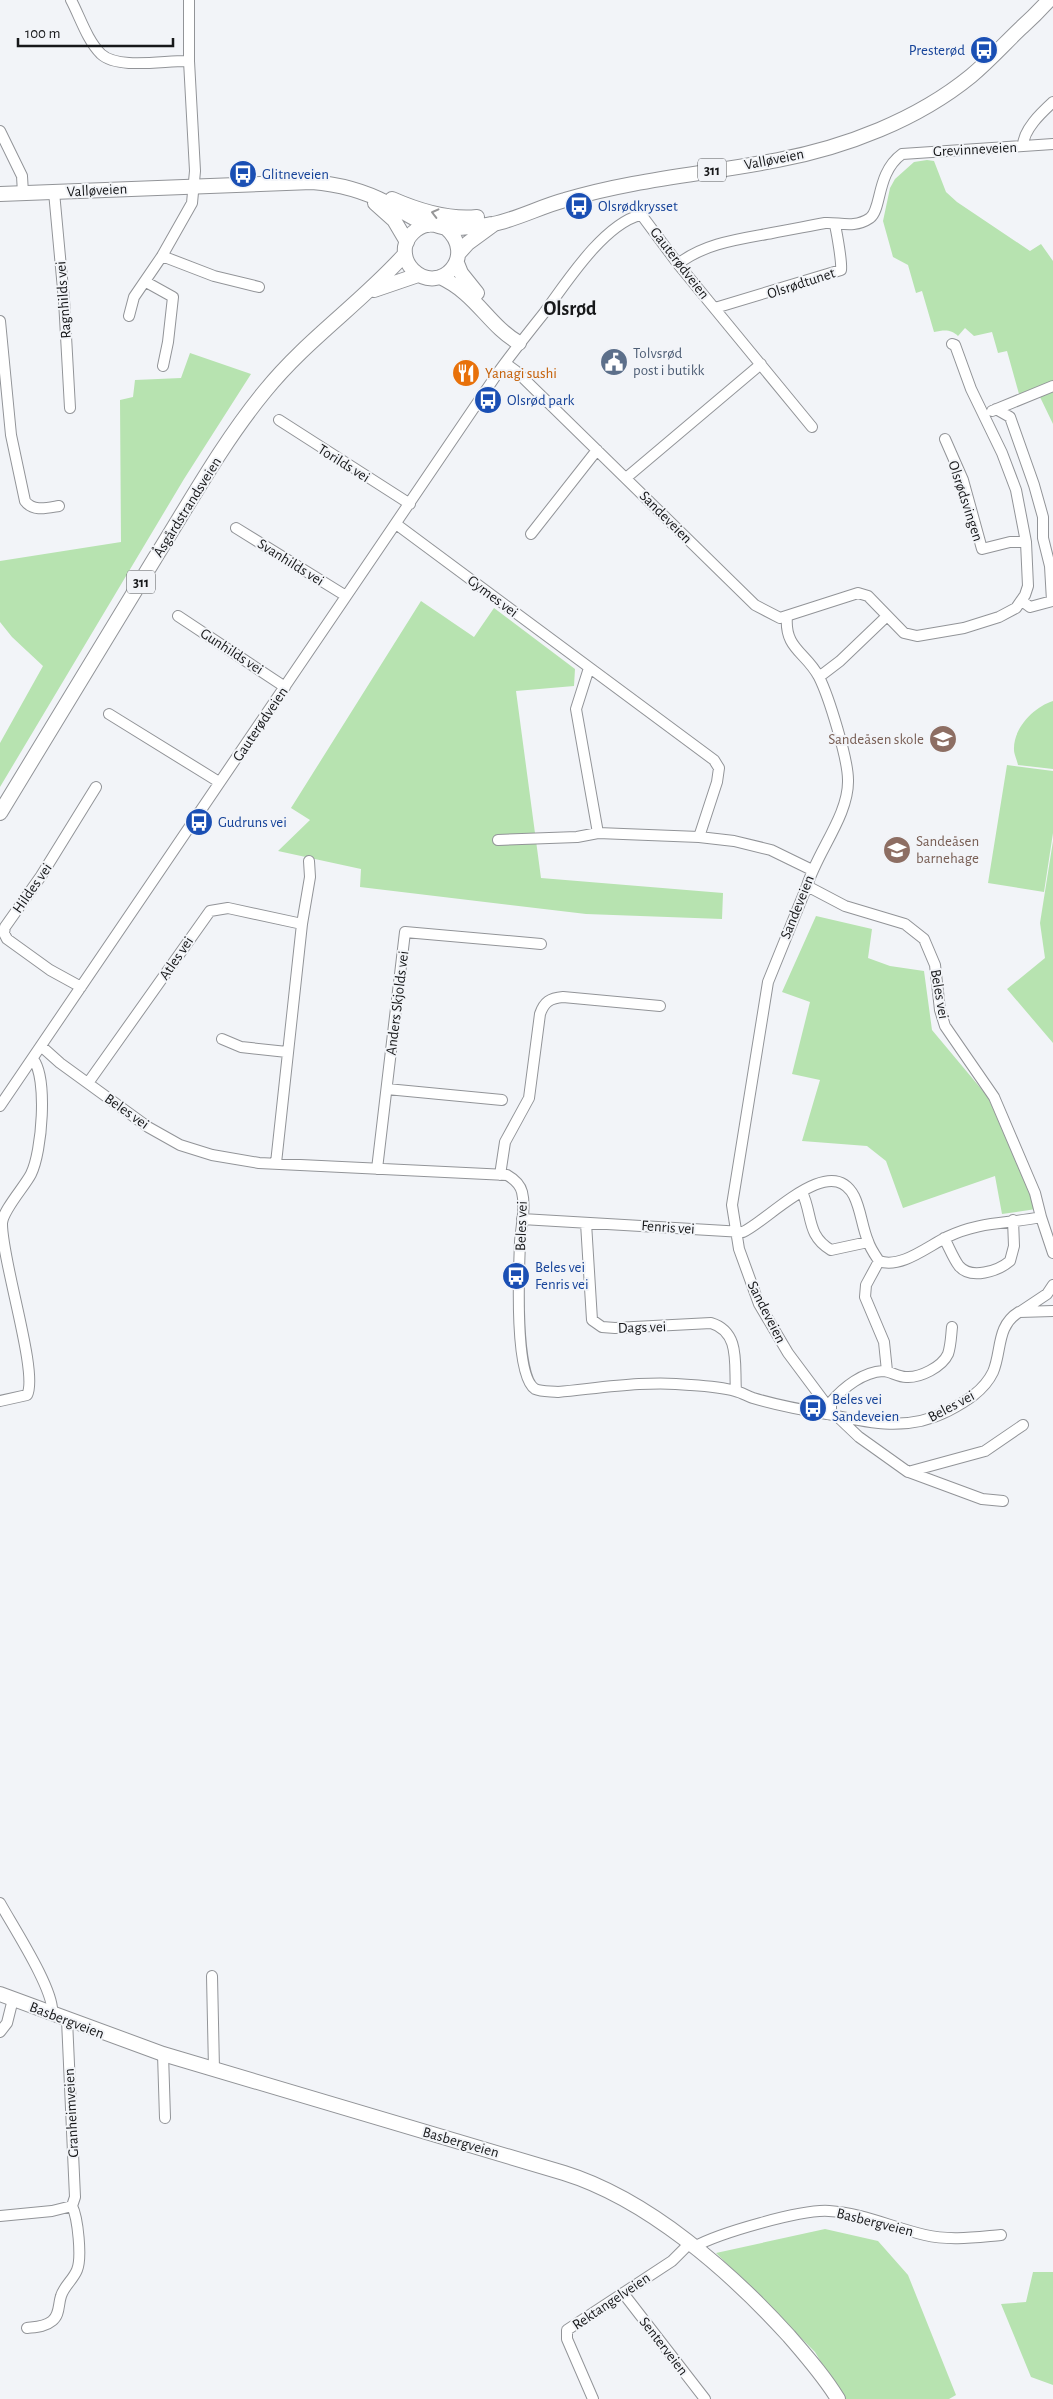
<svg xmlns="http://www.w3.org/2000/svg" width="1053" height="2399" font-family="'Alegreya Sans',sans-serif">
	<rect width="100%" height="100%" fill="#f2f4f8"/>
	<path fill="#b7e3b0" d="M927,160L934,161L946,192L957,202L1030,251L1041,244L1053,261V381L1019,394L1007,351L998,353L992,332L974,336L965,328L958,336C951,329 944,330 934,332L922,291L916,293L908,265L893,257L883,221L890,188L895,179L914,162Z
		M190,353L251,374L184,479L0,787V743L43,666L12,637L0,622V561L121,542L120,400L133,397L135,380L181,378Z
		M1053,392V424L1040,397Z
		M421,601L474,637L494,608L575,669L574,686L516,691L541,878L723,893L722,919L586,914L360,887L361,869L278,851L310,820L291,808Z
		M1053,701V769L1018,765C1017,760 1014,754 1014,750C1013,728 1034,707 1053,701Z
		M1007,765L1053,771V833L1044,892L988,883Z
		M1053,841V1043L1007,989L1045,958L1040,923Z
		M816,916L872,929L868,958L890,966L924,971L932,1030L988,1097L1036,1209L1002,1214L995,1176L903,1208L886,1161L867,1146L802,1141L820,1080L792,1074L810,1002L782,992Z
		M825,2229L878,2241L908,2275L956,2395L949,2399H843L815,2352L716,2253Z
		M1033,2272H1053V2385L1031,2377L1001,2304L1026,2302Z"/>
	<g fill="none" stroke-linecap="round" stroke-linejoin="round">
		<g stroke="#929498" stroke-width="12">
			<path id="minor" d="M71,0C80,17 87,40 101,54C118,70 166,60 189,61
				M0,131L22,176L23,193
				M1023,146C1023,130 1041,113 1053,102
				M54,192L64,300L70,408
				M162,256L214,276L259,287
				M678,264C705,243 740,239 772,233C790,230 808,226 825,223C839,222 854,229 870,218C882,209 876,173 902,154L1053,144
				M146,282L173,297L168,342L163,366
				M715,308L841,270C842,262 837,234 835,225
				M129,316L134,297L162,256L192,203L195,171L189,61V0
				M0,321L11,435L25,501C33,512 47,508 59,506
				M505,363L516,371L755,605L780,618L858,593L868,596L904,633L917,636L964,628L999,617L1016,608L1025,595L1028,586L1026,542L1016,490L1002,453L971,389L955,345L952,344
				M996,409L1010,417L1034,485L1043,517V538L1050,566L1052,601L1030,607L1022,601
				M992,411L1053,386
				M279,420L410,504
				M945,439L963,480L982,549L1010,542H1026
				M626,478L761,364
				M396,524L714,760L719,768L717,782L699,837L598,833L577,837L498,840
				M236,528L346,596
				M531,534L597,450
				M178,616L285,687
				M787,616C784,649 806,652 819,677C829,697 848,759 848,780C849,815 817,852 807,886L768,982L732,1205L739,1249L759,1304L788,1353L829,1408
				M589,668L576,709L598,833
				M819,677L840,661L887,616
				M109,714L219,782
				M699,837L734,841L771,850L812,870
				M81,987L50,970L7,939L4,933L5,927L41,876L96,787
				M222,1039L241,1047L287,1052
				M41,1046L60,1063L148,1127L180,1145L212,1155L259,1163L507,1175C514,1179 520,1184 522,1192C526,1208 521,1226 520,1242C519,1268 514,1376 535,1389C542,1392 551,1391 558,1392C601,1388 647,1380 690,1385C705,1386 721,1387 735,1391C741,1392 747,1396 753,1398C776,1405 802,1410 827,1414C869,1423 907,1432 948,1411C965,1402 984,1391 993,1372C1002,1351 996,1326 1019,1312L1053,1311
				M88,1083L210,911L228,908L302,924
				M387,1089L502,1100
				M0,1106L497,374C512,353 528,333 544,313C566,283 603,225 640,215L643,217L678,264L812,427
				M276,1163L302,924L310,877L309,861
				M377,1169L405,932L541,944
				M500,1175L505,1142L529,1098L540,1014C544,1002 550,998 563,997L660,1006
				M802,1192C813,1215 806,1235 831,1250L868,1242
				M1041,1217L1053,1253
				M522,1219L743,1232C768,1221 830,1151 854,1196C861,1210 862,1227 868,1241C870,1248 875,1255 879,1261C901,1269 928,1246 947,1237C980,1221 1008,1224 1041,1217L1035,1193L994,1097L945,1026L940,1010L935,965L924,939L905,924L845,906L807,886
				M586,1223L592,1320L602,1327L615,1328L711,1323C741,1332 734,1365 736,1391
				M944,1238C949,1247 953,1258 959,1266C971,1280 998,1271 1010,1261L1014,1246L1013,1220
				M879,1261L866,1285L865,1297L884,1342L887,1371
				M1020,1312L1047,1294L1053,1285
				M0,1401L27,1395C39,1374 1,1258 2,1223C3,1210 25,1186 31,1174C42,1152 48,1078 33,1059
				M831,1412V1402C844,1387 863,1372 883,1371C890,1371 898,1377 906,1377C920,1378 942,1367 948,1354C951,1345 951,1336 952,1327
				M839,1418L859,1437L908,1472L985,1451L1023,1425
				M909,1472L982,1499L1003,1501
				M0,1903C12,1925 56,1992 52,2014
				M212,1976L214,2069
				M0,2032L7,2023L13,1999
				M163,2054L165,2118
				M0,2216L52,2211L72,2206
				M694,2247C719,2233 802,2209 829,2211C862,2213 894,2228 925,2235C950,2241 977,2237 1001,2235
				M623,2293L705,2399
				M27,2328C35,2327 45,2327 52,2321C60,2315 58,2305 61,2296C64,2286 73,2280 77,2270C82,2258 78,2218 72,2206L75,2197L67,2020
				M593,2399L567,2339V2330L672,2261L689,2244"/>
		</g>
		<g stroke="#929498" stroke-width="16">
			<path id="major" d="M0,194L312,182C337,184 364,191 387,203C401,210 413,219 428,225
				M392,199C417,210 449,220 477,217
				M375,203L394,220L407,242
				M446,228C478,256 440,296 413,270C407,264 404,255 405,247C407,236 417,227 427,225C435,223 441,228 448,228C462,229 479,226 493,224C515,220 542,206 565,200C635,179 706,174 778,160C846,147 917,120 971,76C990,60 1005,43 1022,27C1032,18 1040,10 1049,0
				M459,253L468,243L494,224
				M457,263L461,273L477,293
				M440,277C477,294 488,325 519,343
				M374,290L418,275
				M0,813C52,728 104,643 155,558C190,502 223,442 265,391C306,340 361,303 405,254
				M0,1994L163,2054L564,2173C648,2199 731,2272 789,2336C807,2357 824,2376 838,2399"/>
		</g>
		<use href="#minor" stroke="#fff" stroke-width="10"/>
		<use href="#major" stroke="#fff" stroke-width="14"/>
	</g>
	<defs><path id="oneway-chevron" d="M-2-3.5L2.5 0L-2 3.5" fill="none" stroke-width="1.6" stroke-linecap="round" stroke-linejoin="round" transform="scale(1.25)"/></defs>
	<use stroke="#979798" href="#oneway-chevron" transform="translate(435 213) rotate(-166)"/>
	<defs>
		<g id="bus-disc" transform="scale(1.4375)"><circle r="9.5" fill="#1a4fb4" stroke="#f2f4f8"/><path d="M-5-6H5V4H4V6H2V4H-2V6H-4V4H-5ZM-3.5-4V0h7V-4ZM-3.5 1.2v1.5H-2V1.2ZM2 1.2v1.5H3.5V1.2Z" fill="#fff"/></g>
		<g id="civic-disc" transform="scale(1.4375)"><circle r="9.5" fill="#5c6f8a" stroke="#f2f4f8"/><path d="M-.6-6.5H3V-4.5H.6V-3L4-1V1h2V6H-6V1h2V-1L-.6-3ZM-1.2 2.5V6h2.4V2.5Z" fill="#fff"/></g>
		<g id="restaurant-disc" transform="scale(1.4375)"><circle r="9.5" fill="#e8710a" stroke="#f2f4f8"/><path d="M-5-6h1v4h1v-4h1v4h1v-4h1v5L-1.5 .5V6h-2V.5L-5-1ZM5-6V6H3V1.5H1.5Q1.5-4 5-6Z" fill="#fff"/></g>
		<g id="school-disc" transform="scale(1.4375)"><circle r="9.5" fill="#8d6e63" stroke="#f2f4f8"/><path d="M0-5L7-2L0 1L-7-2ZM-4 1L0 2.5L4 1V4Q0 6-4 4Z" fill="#fff"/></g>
	</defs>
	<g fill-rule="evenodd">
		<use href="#bus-disc" x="984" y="50"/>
		<use href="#bus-disc" x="243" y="174"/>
		<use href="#bus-disc" x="579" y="206"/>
		<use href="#civic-disc" x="614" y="362"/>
		<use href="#restaurant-disc" x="466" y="373"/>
		<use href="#bus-disc" x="488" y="400"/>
		<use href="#school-disc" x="943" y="739"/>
		<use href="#bus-disc" x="199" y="822"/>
		<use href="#school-disc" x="897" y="850"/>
		<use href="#bus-disc" x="516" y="1276"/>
		<use href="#bus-disc" x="813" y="1408"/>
	</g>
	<g text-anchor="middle" stroke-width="4" stroke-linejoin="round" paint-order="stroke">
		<g fill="#f2f4f8" stroke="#595a5d" stroke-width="1">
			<rect x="698" y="158.5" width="28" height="23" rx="4"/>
			<rect x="127" y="570.5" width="28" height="23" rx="4"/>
		</g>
		<g font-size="14" font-weight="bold" fill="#17181a">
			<text x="712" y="175">311</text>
			<text x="141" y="587">311</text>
		</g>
		<g font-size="15" fill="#164399" stroke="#f2f4f8" text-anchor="start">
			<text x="965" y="55" text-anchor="end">Presterød</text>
			<text x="262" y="179">Glitneveien</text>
			<text x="598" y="211">Olsrødkrysset</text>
			<text x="507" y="405">Olsrød park</text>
			<text x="218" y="827">Gudruns vei</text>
			<text x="535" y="1272">Beles vei<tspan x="535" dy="17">Fenris vei</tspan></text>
			<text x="832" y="1404">Beles vei<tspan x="832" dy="17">Sandeveien</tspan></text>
		</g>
		<g font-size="15" fill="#17181a" stroke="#f2f4f8">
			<text transform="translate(975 149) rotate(-3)" y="5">Grevinneveien</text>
			<text transform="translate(774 159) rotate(-11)" y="5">Valløveien</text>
			<text transform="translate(97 190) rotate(-3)" y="5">Valløveien</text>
			<text transform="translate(680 263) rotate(52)" y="5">Gauterødveien</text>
			<text transform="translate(801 283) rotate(-18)" y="5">Olsrødtunet</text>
			<text transform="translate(63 300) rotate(-94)" y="5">Ragnhilds vei</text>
			<text transform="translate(344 463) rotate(32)" y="5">Torilds vei</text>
			<text transform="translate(966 501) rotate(72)" y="5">Olsrødsvingen</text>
			<text transform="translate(187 507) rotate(-58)" y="5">Åsgårdstrandsveien</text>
			<text transform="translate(666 517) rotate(45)" y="5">Sandeveien</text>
			<text transform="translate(291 562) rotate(32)" y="5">Svanhilds vei</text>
			<text transform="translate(493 596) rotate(37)" y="5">Gymes vei</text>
			<text transform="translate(232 651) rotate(33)" y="5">Gunhilds vei</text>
			<text transform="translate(260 724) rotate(-56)" y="5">Gauterødveien</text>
			<text transform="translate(32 888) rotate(-55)" y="5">Hildes vei</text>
			<text transform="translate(797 907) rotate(-68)" y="5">Sandeveien</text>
			<text transform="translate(176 958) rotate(-56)" y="5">Atles vei</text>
			<text transform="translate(940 994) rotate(80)" y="5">Beles vei</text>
			<text transform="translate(397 1003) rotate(-83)" y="5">Anders Skjolds vei</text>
			<text transform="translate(127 1111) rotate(35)" y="5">Beles vei</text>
			<text transform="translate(521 1226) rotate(-88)" y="5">Beles vei</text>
			<text transform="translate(668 1227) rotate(4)" y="5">Fenris vei</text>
			<text transform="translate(767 1312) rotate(63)" y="5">Sandeveien</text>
			<text transform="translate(642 1327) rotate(-2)" y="5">Dags vei</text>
			<text transform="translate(951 1406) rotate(-28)" y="5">Beles vei</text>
			<text transform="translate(67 2020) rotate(21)" y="5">Basbergveien</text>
			<text transform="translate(71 2113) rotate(-93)" y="5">Granheimveien</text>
			<text transform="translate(461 2142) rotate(16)" y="5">Basbergveien</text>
			<text transform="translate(875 2222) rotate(14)" y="5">Basbergveien</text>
			<text transform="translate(611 2301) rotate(-34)" y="5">Rektangelveien</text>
			<text transform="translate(664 2346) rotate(52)" y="5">Senterveien</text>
		</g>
		<g font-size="15" fill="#4e5e75" stroke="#f2f4f8" text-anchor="start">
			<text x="633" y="358">Tolvsrød<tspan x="633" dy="17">post i butikk</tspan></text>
		</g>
		<g font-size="15" fill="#c56008" stroke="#f2f4f8" text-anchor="start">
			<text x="485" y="378">Yanagi sushi</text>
		</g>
		<g font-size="15" fill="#785e54" stroke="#f2f4f8" text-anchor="end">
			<text x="924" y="744">Sandeåsen skole</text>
			<text x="916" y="846" text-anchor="start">Sandeåsen<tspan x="916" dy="17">barnehage</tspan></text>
		</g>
		<g font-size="20" font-weight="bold" fill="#17181a" stroke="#f2f4f8">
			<text x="570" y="315">Olsrød</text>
		</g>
	</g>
	<path d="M18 38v8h155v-8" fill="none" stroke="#17181a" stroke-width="2.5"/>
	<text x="25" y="38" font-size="15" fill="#17181a" stroke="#f2f4f8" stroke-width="4" paint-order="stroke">100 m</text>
</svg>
